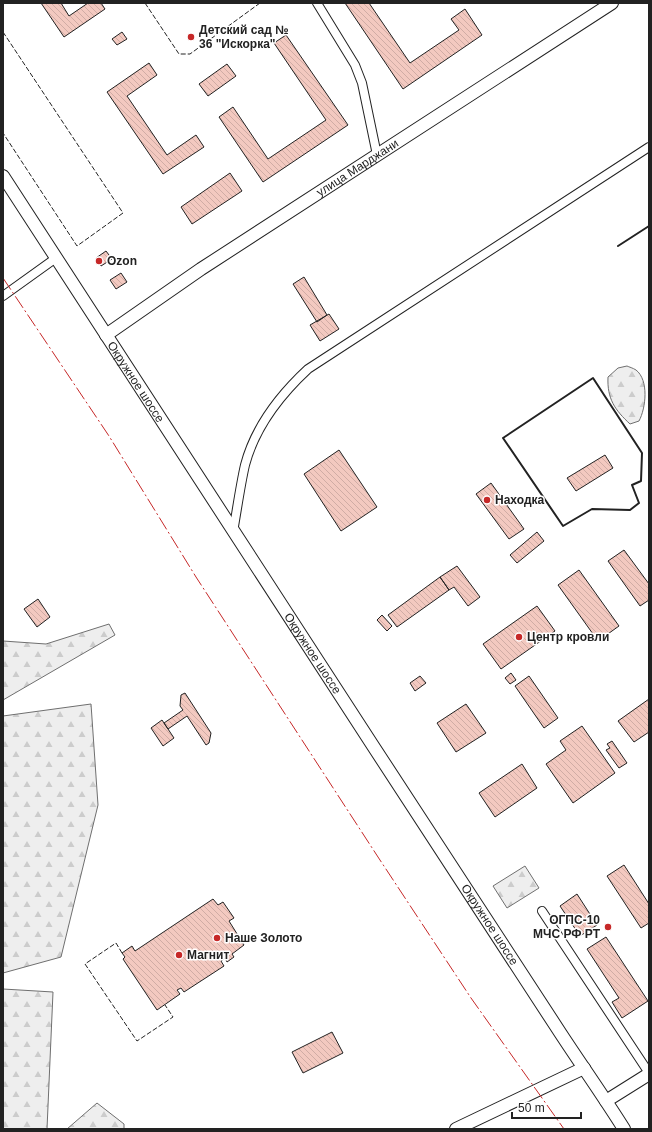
<svg xmlns="http://www.w3.org/2000/svg" width="652" height="1132" font-family="Helvetica,sans-serif">
	<defs>
		<pattern id="forest-firs" width="22" height="20" patternUnits="userSpaceOnUse"><rect width="22" height="20" fill="#eee"/><path d="M5 1l3.5 6h-7zM16 11l3.5 6h-7z" fill="#ccc"/></pattern>
		<pattern id="building-back-hatch" width="6" height="6" patternUnits="userSpaceOnUse"><rect width="6" height="6" fill="#f3c9c0"/><path d="M-1 5l2 2M0 0l6 6M5-1l2 2" fill="none" stroke="#d0aca5"/></pattern>
	</defs>
	<rect width="100%" height="100%" fill="#fff"/>
	<path fill="url(#forest-firs)" stroke="#6f6f6f" d="M627,366C629,367 633,368 636,370C649,380 646,408 639,421L630,424C615,410 607,399 608,377L618,368Z
		M109,624L115,635L3,700V641L46,644Z
		M91,704L98,805L61,957L3,973V716Z
		M525,866L539,888L507,908L493,886Z
		M3,989L53,992L47,1129H3Z
		M97,1103L124,1124V1129H67Z"/>
	<path fill="url(#building-back-hatch)" stroke="#222" d="M41,3H61L69,16L88,3H101L105,9L64,37Z
		M345,3H369L410,63L459,30L451,19L465,9L482,35L403,89Z
		M122,32L127,39L117,45L112,39Z
		M286,35L348,125L263,182L219,117L233,107L268,159L326,120L274,43Z
		M149,63L157,75L127,96L167,155L196,135L204,147L163,174L107,92Z
		M227,64L236,76L208,96L199,84Z
		M230,173L242,191L192,224L181,207Z
		M106,251L112,259L101,266L96,258Z
		M121,273L127,282L116,289L110,280Z
		M304,277L327,315L317,322L293,284Z
		M329,314L339,329L320,341L310,325Z
		M339,450L377,507L341,531L304,474Z
		M605,455L613,468L576,491L567,478Z
		M491,483L524,529L509,539L476,494Z
		M537,532L544,541L517,563L510,555Z
		M624,550L649,584V600L640,606L608,561Z
		M457,566L480,597L468,606L454,587L449,590L440,577Z
		M579,570L619,626L598,641L558,585Z
		M440,577L449,590L397,627L388,615Z
		M38,599L50,617L37,627L24,609Z
		M537,606L555,631L501,669L483,644Z
		M382,615L392,626L387,631L377,620Z
		M511,673L516,680L510,684L505,678Z
		M420,676L426,683L415,691L410,683Z
		M529,676L558,718L544,728L515,686Z
		M185,693L211,733L209,743L206,745L187,716L168,729L164,723L183,710L180,706L181,695Z
		M649,699V732L634,742L618,721Z
		M466,704L486,733L456,752L437,723Z
		M162,720L174,738L163,746L151,728Z
		M582,726L615,773L573,803L546,764L566,750L560,741Z
		M612,741L627,763L619,768L606,750L610,748L607,744Z
		M522,764L537,788L495,817L479,793Z
		M624,865L649,904V923L641,928L607,876Z
		M577,894L597,925L580,936L560,906Z
		M213,899L218,905L223,902L234,918L229,921L244,945L232,954L234,957L227,962L225,958L221,961L224,966L184,992L181,988L177,990L180,994L157,1010L123,959L125,957L122,953L132,946L135,951Z
		M606,937L648,1001L622,1018L612,1002L619,998L587,949Z
		M332,1032L343,1053L303,1073L292,1052Z"/>
	<g fill="none" stroke-linecap="round" stroke-linejoin="round">
		<g stroke="#222" stroke-width="10">
			<path id="street" d="M317,3L355,65L362,83L377,155
				M3,296L56,258
				M233,532C237,510 240,487 245,465C255,427 280,395 308,369L649,147
				M542,911L649,1073"/>
		</g>
		<g stroke="#222" stroke-width="14">
			<g id="secondary">
				<path id="s1" d="M3,176C187,463 375,748 561,1034C582,1066 604,1097 624,1129"/>
				<path id="s2" d="M106,335L201,269L612,3"/>
				<path d="M606,1101L649,1074"/>
				<path d="M456,1129L584,1068"/>
			</g>
		</g>
		<use href="#street" stroke="#fff" stroke-width="8"/>
		<use href="#secondary" stroke="#fff" stroke-width="12"/>
		<path stroke="#222" stroke-width="1" stroke-dasharray="5 2" stroke-linecap="butt" d="M145,3L179,54H190L260,3
			M3,32L123,213L77,246L3,133
			M122,953L116,943L85,964L137,1041L173,1017L165,1005"/>
		<path stroke="#222" stroke-width="2" d="M618,246L649,226
			M593,378L642,453L641,481L632,485L639,503L630,510L592,509L563,526L503,438Z"/>
		<path stroke="#c62828" stroke-width="1" stroke-dasharray="14 3 2 3" stroke-linecap="butt" d="M3,278L109,436L196,577L378,857L471,998L564,1129"/>
	</g>
	<g fill="#c62828" stroke="#fff" stroke-width="1.5">
		<circle cx="191" cy="37" r="4"/>
		<circle cx="99" cy="261" r="4"/>
		<circle cx="487" cy="500" r="4"/>
		<circle cx="519" cy="637" r="4"/>
		<circle cx="608" cy="927" r="4"/>
		<circle cx="217" cy="938" r="4"/>
		<circle cx="179" cy="955" r="4"/>
	</g>
	<g text-anchor="middle" stroke-width="3" stroke-linejoin="round" paint-order="stroke">
		<g font-size="12" font-weight="bold" fill="#222" stroke="#fff" text-anchor="start">
			<text x="199" y="34">Детский сад №<tspan x="199" dy="14">36 "Искорка"</tspan></text>
			<text x="107" y="265">Ozon</text>
			<text x="495" y="504">Находка</text>
			<text x="527" y="641">Центр кровли</text>
			<text x="600" y="924" text-anchor="end">ОГПС-10<tspan x="600" dy="14">МЧС РФ РТ</tspan></text>
			<text x="225" y="942">Наше Золото</text>
			<text x="187" y="959">Магнит</text>
		</g>
		<g font-size="12" fill="#222" stroke="#fff">
			<text dy="4" stroke="none"><textPath href="#s2" startOffset="302">улица Марджани</textPath></text>
			<text dy="4" stroke="none"><textPath href="#s1" startOffset="245">Окружное шоссе</textPath></text>
			<text dy="4" stroke="none"><textPath href="#s1" startOffset="569">Окружное шоссе</textPath></text>
			<text dy="4" stroke="none"><textPath href="#s1" startOffset="893">Окружное шоссе</textPath></text>
		</g>
	</g>
	<rect width="652" height="1132" fill="none" stroke="#222222" stroke-width="8"/>
	<path d="M512 1112v6h69v-6" fill="none" stroke="#222222" stroke-width="2"/>
	<text x="518" y="1112" font-size="12" fill="#222222" stroke="#ffffff" stroke-width="3" paint-order="stroke">50 m</text>
</svg>
